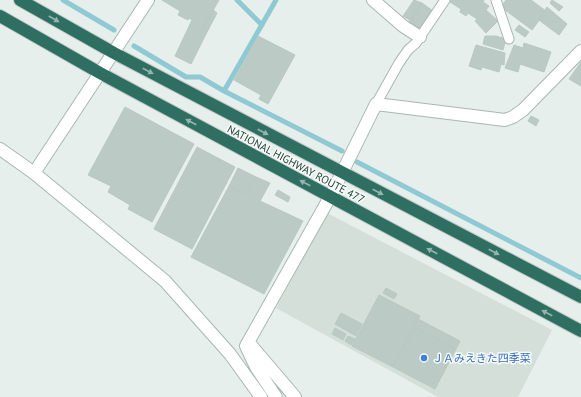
<svg xmlns="http://www.w3.org/2000/svg" width="581" height="397" font-family="'PT Sans','Noto Sans JP',sans-serif">
	<rect width="100%" height="100%" fill="#e6efeb"/>
	<path fill="#d4dfda" d="M327,213L552,330L518,397H438L276,308Z"/>
	<g fill="none" stroke-linecap="round" stroke-linejoin="round">
		<path stroke="#8ec9d4" stroke-width="5" d="M63,0L114,30
			M237,0L262,25
			M134,46L186,77H200L224,91L342,151
			M224,91L276,0
			M357,162L581,278"/>
	</g>
	<path fill="#bbcac4" stroke="#b8c9c2" d="M219,0L199,35L204,38L191,64L175,56L192,20L189,18L188,20L178,15L180,11L162,0Z
		M414,0L422,3L410,20L403,16Z
		M451,0H484L483,2L489,6L486,10L498,21L486,33L475,21L477,19L468,13L466,16L460,12L461,9L450,2Z
		M506,0H531L546,11L532,30L501,7Z
		M552,0L563,7L559,11L550,3Z
		M422,3L433,11L418,31L408,23Z
		M547,7L567,24L559,35L539,20Z
		M213,10L217,13L204,38L199,35Z
		M519,25L529,32L525,37L515,30Z
		M258,36L295,55L268,104L259,99L261,95L234,80Z
		M485,36H496L506,39L503,50L483,44Z
		M524,43L551,52L544,72L520,64L518,72L505,68L514,45L523,48Z
		M476,45L505,53L504,65L501,64L499,72L482,67L481,70L469,66Z
		M581,62V86L569,79Z
		M125,107L194,144L152,222L128,209L130,205L108,192L111,186L88,175Z
		M531,116L539,120L536,126L528,121Z
		M197,147L235,167L192,249L154,229Z
		M238,168L256,177L246,194L229,186Z
		M256,177L270,183L260,201L303,221L264,294L191,257L229,186L246,194Z
		M278,190L290,197L288,202L275,195Z
		M386,288L397,294L394,299L383,293Z
		M379,295L420,316L393,367L352,346Z
		M341,313L362,324L356,336L335,324Z
		M418,319L460,341L456,349L414,328Z
		M335,328L346,334L343,340L332,334Z
		M414,328L456,349L435,389L393,367Z
		M348,336L355,339L351,345L345,341Z"/>
	<g fill="none" stroke-linecap="round" stroke-linejoin="round">
		<g stroke="#a8b8b2" stroke-width="11">
			<path id="lane" d="M496,0L509,39
				M376,104L399,63L408,50L416,43L445,0"/>
		</g>
		<g stroke="#a8b8b2" stroke-width="14">
			<path id="street" d="M373,0L403,26L420,37
				M0,149L34,173L165,281L230,354L261,397
				M34,173L148,0
				M249,343L295,397
				M276,397L256,367L246,346L330,197L376,104L505,120L513,117L523,110L581,51"/>
		</g>
		<g stroke="#c2cac8" stroke-width="14">
			<path id="highway" d="M20,0L114,53L581,297
				M0,16L100,73L581,331"/>
		</g>
		<use href="#lane" stroke="#fff" stroke-width="9"/>
		<use href="#street" stroke="#fff" stroke-width="12"/>
		<use href="#highway" stroke="#2f6f62" stroke-width="12"/>
	</g>
	<defs><path id="oneway-solid" d="M-6-.8H1V-3.2L6.5 0L1 3.2V.8H-6Z"/></defs>
	<g fill="#93b5ae">
		<use href="#oneway-solid" transform="translate(54 19) rotate(30)"/>
		<use href="#oneway-solid" transform="translate(148 71) rotate(28)"/>
		<use href="#oneway-solid" transform="translate(191 122) rotate(-152)"/>
		<use href="#oneway-solid" transform="translate(263 132) rotate(28)"/>
		<use href="#oneway-solid" transform="translate(305 183) rotate(-152)"/>
		<use href="#oneway-solid" transform="translate(378 192) rotate(28)"/>
		<use href="#oneway-solid" transform="translate(432 251) rotate(-152)"/>
		<use href="#oneway-solid" transform="translate(494 252) rotate(28)"/>
		<use href="#oneway-solid" transform="translate(547 313) rotate(-152)"/>
	</g>
	<circle fill="#3f7fe0" stroke="#f7fbf9" stroke-width="1.5" cx="424" cy="358" r="4"/>
	<g text-anchor="middle" stroke-width="3" stroke-linejoin="round" paint-order="stroke">
		<g font-size="11" fill="#24423a" stroke="#f7fbf9">
			<text transform="translate(296 164) rotate(28)" y="4">NATIONAL HIGHWAY ROUTE 477</text>
		</g>
		<g font-size="11" fill="#366cbe" stroke="#f7fbf9" text-anchor="start">
			<text x="432" y="362">ＪＡみえきた四季菜</text>
		</g>
	</g>
</svg>
